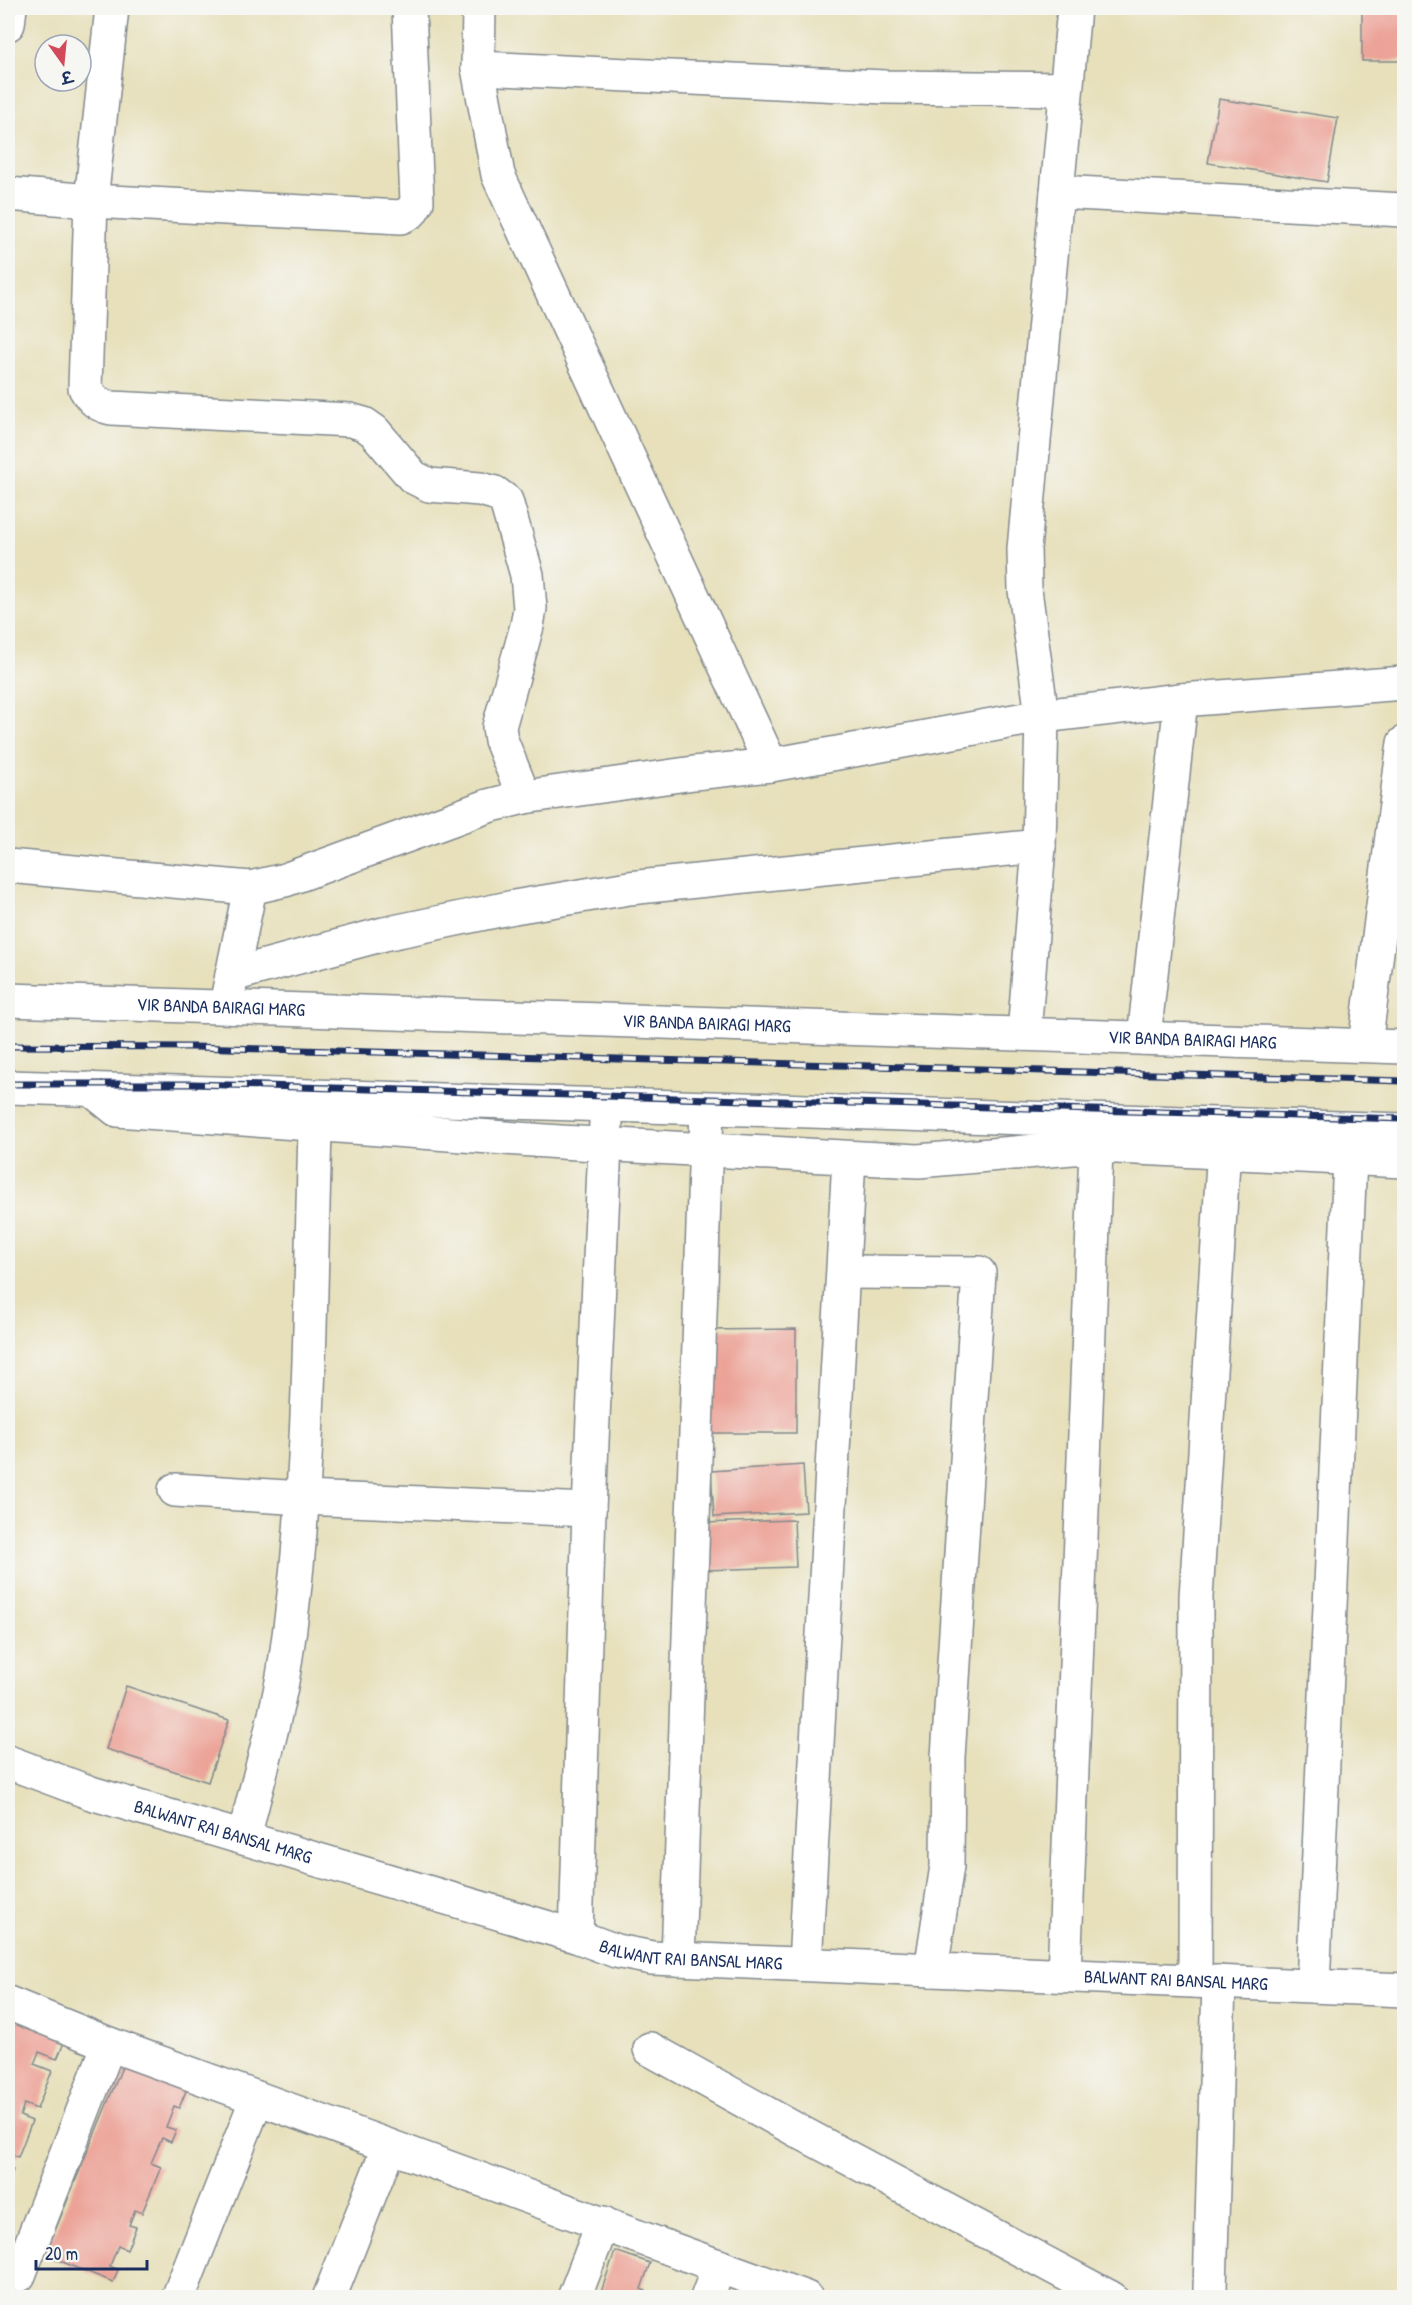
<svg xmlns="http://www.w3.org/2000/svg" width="1412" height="2305" font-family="'Patrick Hand','Playpen Sans Deva',sans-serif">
	<rect width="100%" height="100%" fill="#f6f6f2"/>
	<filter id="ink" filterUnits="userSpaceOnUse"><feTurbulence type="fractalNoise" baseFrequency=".0167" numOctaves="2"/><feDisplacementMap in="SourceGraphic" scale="12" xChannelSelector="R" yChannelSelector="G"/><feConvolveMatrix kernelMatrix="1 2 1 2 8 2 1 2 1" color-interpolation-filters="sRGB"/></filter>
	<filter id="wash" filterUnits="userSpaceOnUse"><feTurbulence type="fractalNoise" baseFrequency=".008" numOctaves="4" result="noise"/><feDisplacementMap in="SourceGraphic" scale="24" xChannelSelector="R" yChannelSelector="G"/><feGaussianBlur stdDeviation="1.35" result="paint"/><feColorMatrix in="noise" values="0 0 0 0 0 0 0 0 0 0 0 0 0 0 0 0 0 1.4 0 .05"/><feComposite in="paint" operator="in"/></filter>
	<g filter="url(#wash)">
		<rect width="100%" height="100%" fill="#e7e0bb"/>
		<g id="blocks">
			<path fill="#eca297" d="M1362,8H1404V61H1362Z
				M1219,99L1338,118L1327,182L1208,163Z
				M796,1329V1433H705V1330Z
				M803,1465L806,1512L714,1517L711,1471Z
				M794,1520L796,1567L704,1570L703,1523Z
				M126,1686L229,1720L208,1782L106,1749Z
				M8,2015L66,2038L57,2059L39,2052L34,2064L52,2071L37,2109L24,2104L20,2116L32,2121L18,2157L8,2153Z
				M125,2060L188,2086L179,2108L174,2106L166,2127L176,2130L171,2142L162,2138L151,2163L161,2167L142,2213L135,2210L129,2225L136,2227L127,2250L118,2246L110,2266L118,2270L113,2282L45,2255Z
				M8,2168L13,2170L8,2184Z
				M615,2251L650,2263L641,2289L646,2291L644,2298H599Z"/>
		</g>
	</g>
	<g filter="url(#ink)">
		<use href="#blocks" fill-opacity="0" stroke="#81888c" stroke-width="1.5"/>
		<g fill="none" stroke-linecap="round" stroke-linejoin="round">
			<g stroke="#81888c" stroke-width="36">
				<g id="minor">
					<path d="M112,8L91,201L85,388C92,400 98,405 111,408L350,420L364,424L374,431L413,477L429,485L480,489L495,493L506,501L527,575L530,608L527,626L499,727L501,740L524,797"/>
					<path d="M479,8L478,68L498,175L771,765"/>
					<path d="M8,24L10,8"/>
					<path d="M478,68L885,87L1066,89"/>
					<path d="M1057,192L1404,210"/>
					<path d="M8,194L91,201L401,217L411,212L417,202L409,8"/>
					<path d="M8,866L250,888L285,880L488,806L524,797L694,773L771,765L1042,716L1181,700L1404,683"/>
					<path d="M232,975L384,934L514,907L629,888L1039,846"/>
					<path d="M228,995L250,888"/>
					<path d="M1024,1034L1039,846L1042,716L1025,590L1024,549L1074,8"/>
					<path d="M1144,1038L1181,700"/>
					<path d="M1365,1045L1404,743"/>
					<path d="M91,1089L117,1110L560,1142L918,1161L1096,1146L1404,1161"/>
					<path d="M844,1272L979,1273L948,1757L947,1866L931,1970"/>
					<path d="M175,1490L303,1498L589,1510"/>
					<path id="s1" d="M8,1762L91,1793L576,1936L616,1951L652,1958L1404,1990"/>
					<path d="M244,1838C257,1782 275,1726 284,1670C313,1483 309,1290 316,1102"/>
					<path d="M576,1936L589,1510L606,1122"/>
					<path d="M678,1959L707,1109"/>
					<path d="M805,1964L849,1158"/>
					<path d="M1064,1975L1097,1124"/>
					<path d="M1195,1981L1196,1597L1225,1131"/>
					<path d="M1313,1986L1351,1137"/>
					<path d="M8,2003L109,2044L806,2298"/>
					<path d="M650,2049L800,2132L1111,2298"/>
					<path d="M19,2275L109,2044"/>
					<path d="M178,2298L257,2098"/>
					<path d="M329,2298L389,2146"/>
					<path d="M574,2298L603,2223"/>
					<path d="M707,2298L719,2266"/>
					<path d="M1212,2298L1210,2289L1219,1982"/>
				</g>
			</g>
			<g stroke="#81888c" stroke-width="36">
				<g id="major">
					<path id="s2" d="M8,1000L1404,1047"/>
					<path d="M8,1087C473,1101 939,1114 1404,1130"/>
				</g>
			</g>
			<use href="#minor" stroke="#fff" stroke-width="33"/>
			<use href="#major" stroke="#fff" stroke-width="33"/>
			<g stroke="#1b2f5e" stroke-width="7">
				<path id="rail" d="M8,1046L194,1047L1404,1081
					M8,1084H193L1404,1119"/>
			</g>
			<use href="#rail" stroke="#f6f6f2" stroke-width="4.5" stroke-dasharray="14" stroke-linecap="butt"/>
		</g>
	</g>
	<g text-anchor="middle" stroke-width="4.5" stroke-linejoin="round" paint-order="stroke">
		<g font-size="18" fill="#1b2f5e" stroke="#f6f6f2">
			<text dy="6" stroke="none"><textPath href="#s2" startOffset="213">VIR BANDA BAIRAGI MARG</textPath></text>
			<text dy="6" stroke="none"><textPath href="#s2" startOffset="699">VIR BANDA BAIRAGI MARG</textPath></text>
			<text dy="6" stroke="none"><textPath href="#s2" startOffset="1185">VIR BANDA BAIRAGI MARG</textPath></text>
			<text dy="6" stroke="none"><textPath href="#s1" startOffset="226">BALWANT RAI BANSAL MARG</textPath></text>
			<text dy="6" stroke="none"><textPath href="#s1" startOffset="712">BALWANT RAI BANSAL MARG</textPath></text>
			<text dy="6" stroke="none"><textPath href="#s1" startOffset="1198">BALWANT RAI BANSAL MARG</textPath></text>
		</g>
	</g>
	<rect width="1412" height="2305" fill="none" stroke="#f6f6f2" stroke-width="30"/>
	<g transform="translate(63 63) rotate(165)"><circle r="28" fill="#f6f6f2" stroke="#9ea6b7" stroke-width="1.5"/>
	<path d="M0-4.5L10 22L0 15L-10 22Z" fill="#d1495b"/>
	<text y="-9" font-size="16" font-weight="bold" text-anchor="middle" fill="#1b2f5e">उ</text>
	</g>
	<path d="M36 2260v9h111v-9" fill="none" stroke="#1b2f5e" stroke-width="3"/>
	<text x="45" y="2260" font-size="18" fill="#1b2f5e" stroke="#f6f6f2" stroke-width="4.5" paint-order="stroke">20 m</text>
</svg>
